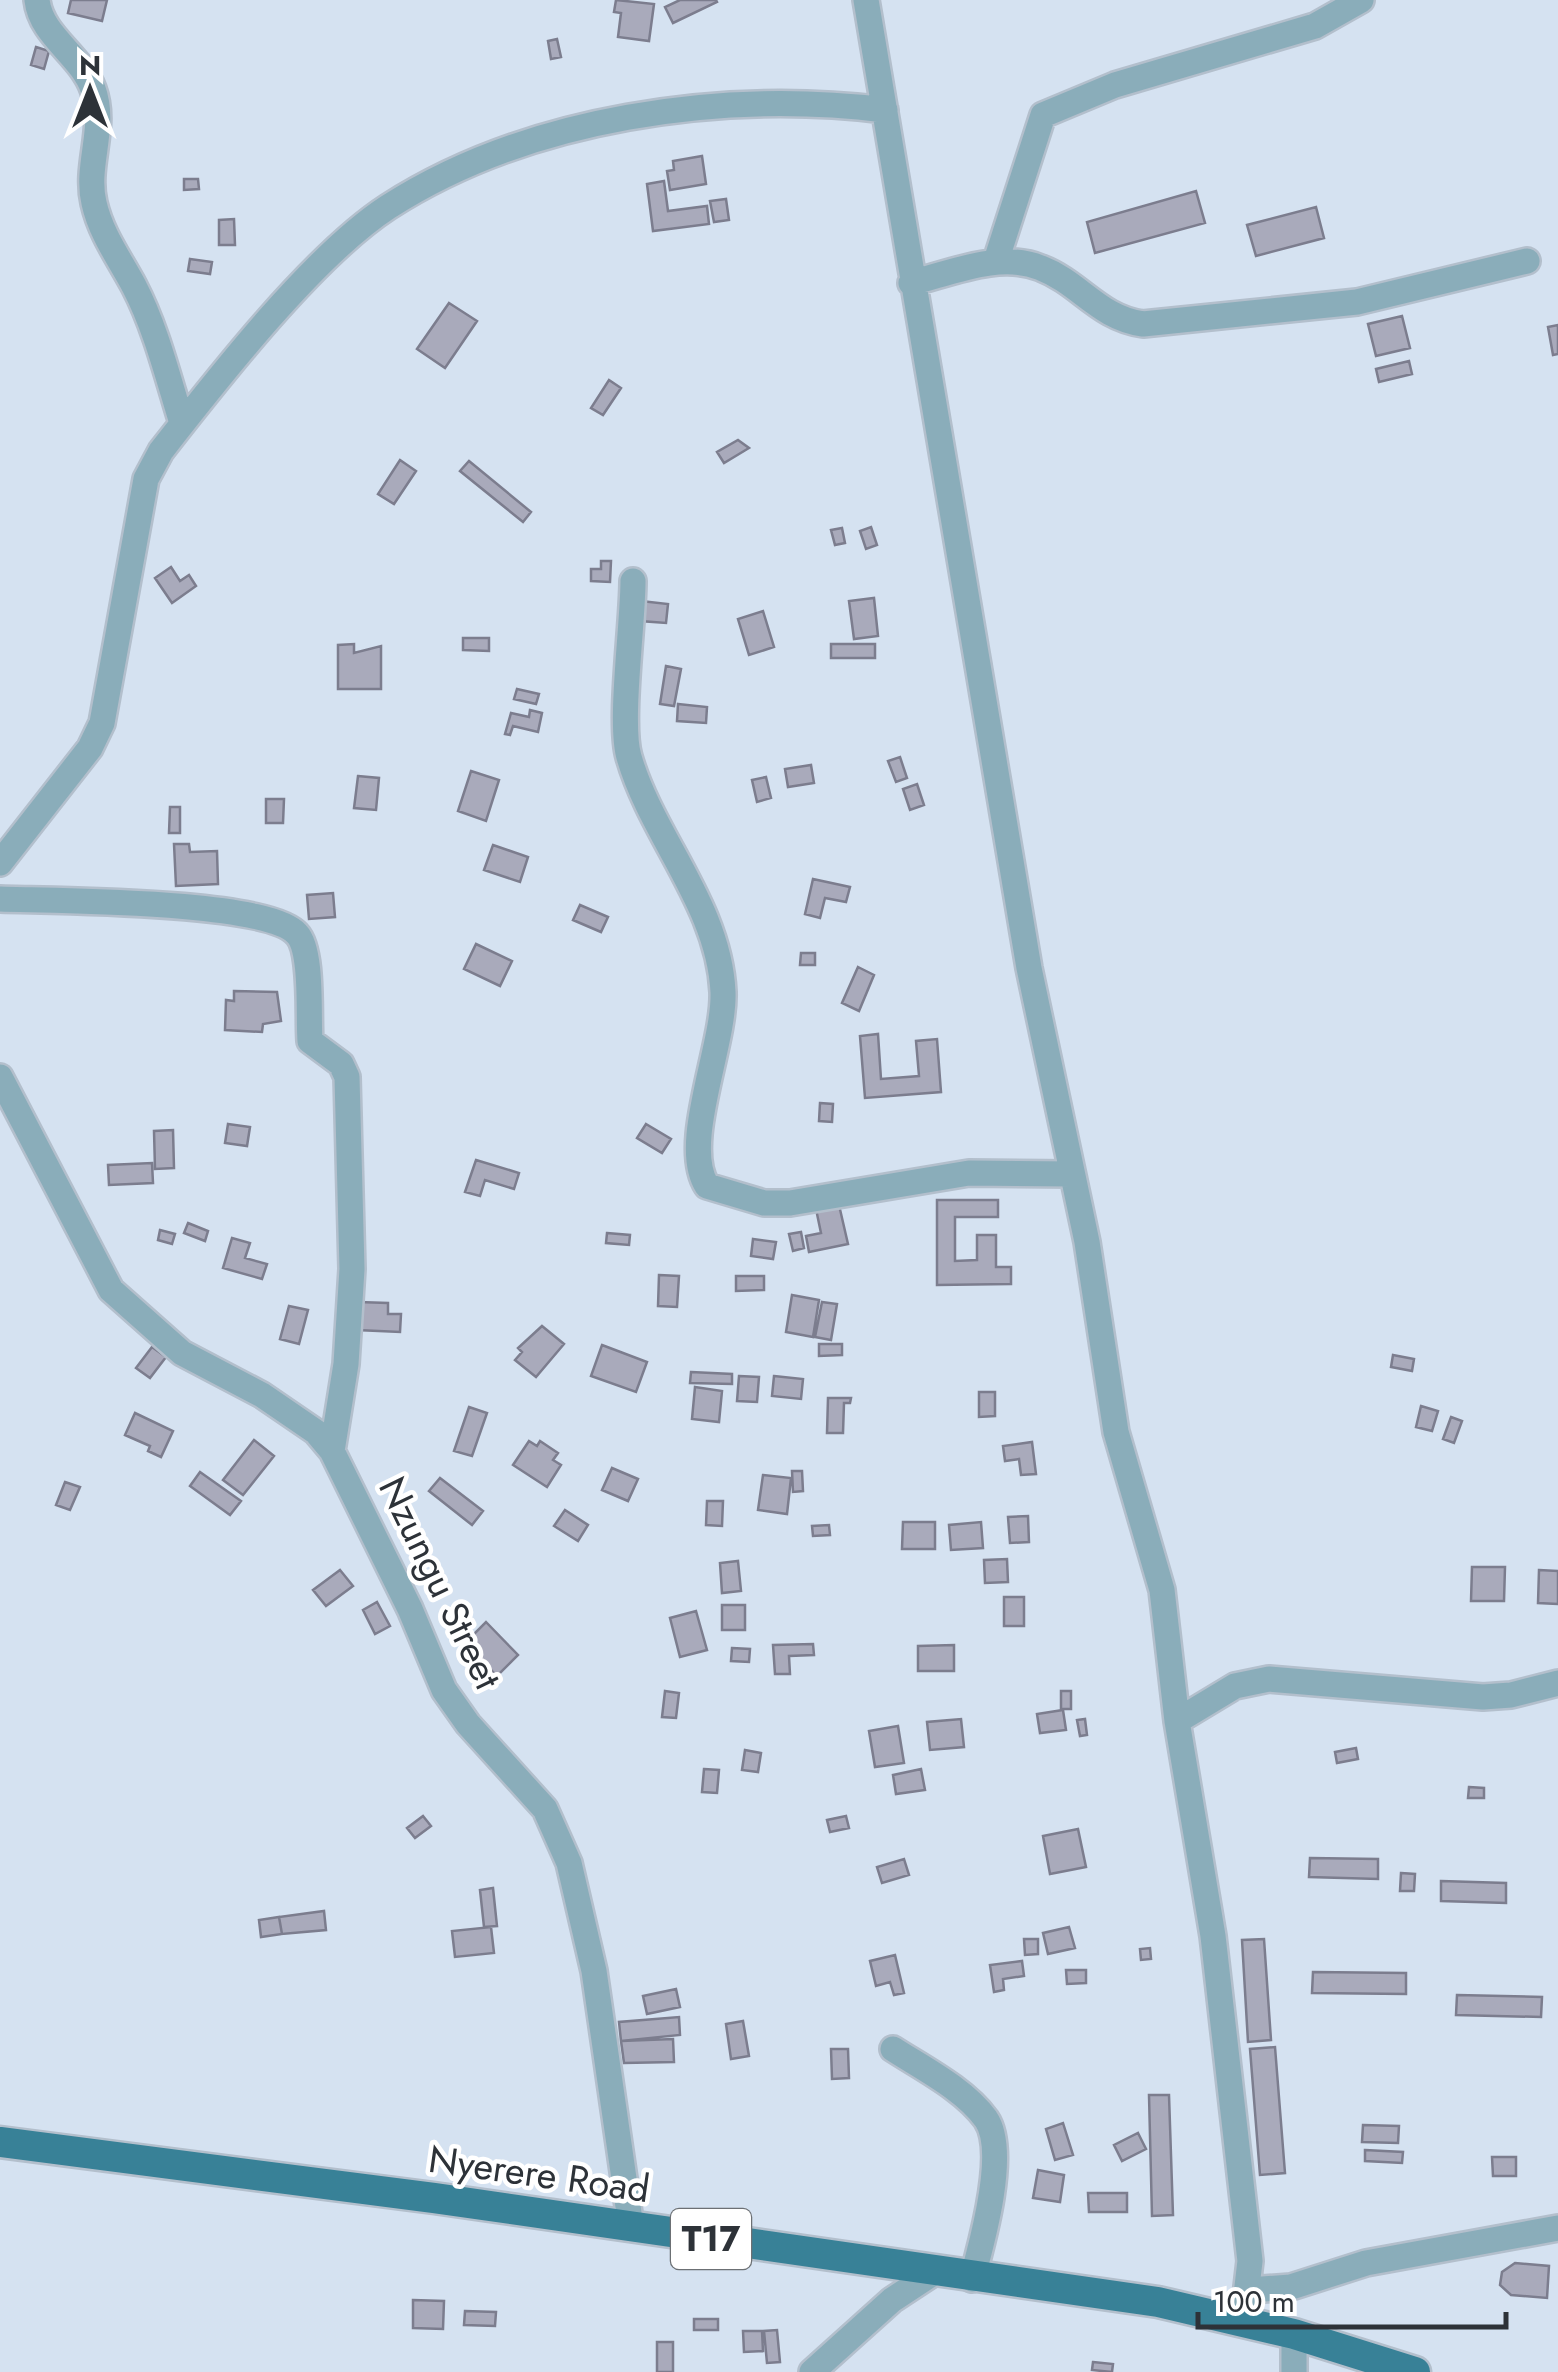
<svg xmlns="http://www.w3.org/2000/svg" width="1558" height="2372" font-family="Jost,sans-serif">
	<rect width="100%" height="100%" fill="#d5e2f1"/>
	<path fill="#a9aabb" stroke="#7c7d8e" stroke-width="2.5" d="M71,0H107L102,21L68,13Z
		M616,0L654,4L649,41L618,37L621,13L614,12Z
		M680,0H716L717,2L673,23L665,7Z
		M557,39L561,57L551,59L548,41Z
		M36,47L49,51L44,69L31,65Z
		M702,156L706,184L670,190L667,171L674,170L673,161Z
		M184,179H198L199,189L184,190Z
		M664,181L668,211L707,206L709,224L653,231L647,184Z
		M1196,191L1205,223L1095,253L1087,222Z
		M726,199L729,220L714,222L710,201Z
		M1316,207L1324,238L1256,256L1247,225Z
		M234,219L235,245H219V220Z
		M190,259L212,262L210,274L188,271Z
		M449,303L477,321L445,368L417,349Z
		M1402,316L1410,348L1376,356L1368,324Z
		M1558,325V354L1553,355L1548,327Z
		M1409,361L1412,374L1379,382L1376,369Z
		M609,380L621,388L603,415L591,408Z
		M738,440L749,448L724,463L717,452Z
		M400,460L416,471L394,504L378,494Z
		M469,461L531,512L523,522L460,471Z
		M871,527L877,545L866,549L860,531Z
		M842,528L845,543L835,545L831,530Z
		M601,561H611L610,582L591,581V569H601Z
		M171,567L180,581L189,575L196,586L172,603L155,578Z
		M874,598L878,636L854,639L849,601Z
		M641,601L668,604L666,623L640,621Z
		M763,611L774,647L749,655L738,619Z
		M463,638H489V651L463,650Z
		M354,644V653L381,646V689H338V645Z
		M831,644H875V658H831Z
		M666,666L681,669L674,706L660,704Z
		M517,689L539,694L536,704L514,699Z
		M678,704L707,707L706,723L677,721Z
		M530,710L542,713L538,732L513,726L510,735L505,734L511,713L529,717Z
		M900,757L907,778L896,782L888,761Z
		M811,765L814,783L788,787L785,769Z
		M471,771L499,780L486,821L458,811Z
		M358,776L379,778L376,810L354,808Z
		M766,777L771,798L757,802L752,780Z
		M917,784L924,805L910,810L903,789Z
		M266,799H284L283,823H266Z
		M170,807H180V833H169Z
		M174,844H189L190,852L217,851L218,884L176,886Z
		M493,845L528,857L520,882L484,870Z
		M813,879L850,887L846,902L825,898L820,918L805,914Z
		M333,893L335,917L309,919L307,895Z
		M580,905L608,917L601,932L573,920Z
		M476,944L512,961L500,986L464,969Z
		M801,953H815V965H800Z
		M858,967L874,975L859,1011L842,1003Z
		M234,991L277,992L281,1021L263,1024L262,1032L225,1030L226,1000L234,1001Z
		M878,1034L881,1079L919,1076L916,1041L937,1039L941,1092L865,1098L860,1036Z
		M820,1103L833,1104L832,1122L819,1121Z
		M228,1124L250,1127L247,1146L225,1143Z
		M646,1124L671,1139L662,1153L637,1138Z
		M173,1130L174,1168L155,1169L154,1131Z
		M476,1160L519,1173L514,1189L485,1180L480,1196L465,1192Z
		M152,1163L153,1183L109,1185L108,1165Z
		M937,1200H998V1217H955V1261L977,1260V1235H996V1267H1011V1284L937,1285Z
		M839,1205L848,1244L809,1252L806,1236L821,1233L816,1209Z
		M188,1223L208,1231L205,1241L184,1233Z
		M160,1230L175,1234L172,1244L158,1240Z
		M801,1232L804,1248L793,1251L789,1234Z
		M607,1233L630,1235L629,1245L606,1243Z
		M232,1238L250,1243L245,1258L267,1264L262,1279L223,1268Z
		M753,1239L776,1242L773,1259L751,1256Z
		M659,1275L679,1276L677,1307L658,1306Z
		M736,1276H764V1290L736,1291Z
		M792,1295L819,1300L813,1337L786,1332Z
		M358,1302L388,1303V1314H401L400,1332L357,1330Z
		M822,1302L837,1304L831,1340L815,1337Z
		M289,1306L308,1310L299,1344L280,1339Z
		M542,1326L564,1344L536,1377L515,1360L522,1352L518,1348Z
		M819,1344H842V1355L819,1356Z
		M602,1345L647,1362L636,1392L591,1376Z
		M152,1347L166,1357L150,1378L136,1368Z
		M1393,1355L1414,1359L1412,1371L1391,1367Z
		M691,1372L732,1374V1384L690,1383Z
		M739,1376L759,1377L757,1402L737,1401Z
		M774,1376L803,1379L801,1399L772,1396Z
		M695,1387L722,1391L719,1422L692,1419Z
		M979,1392H995V1416L979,1417Z
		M828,1398H851L850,1403H844L843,1433H827Z
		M1421,1406L1438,1411L1432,1431L1416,1427Z
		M469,1407L487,1413L472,1456L454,1451Z
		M135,1413L173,1431L161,1457L148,1451L150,1446L125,1435Z
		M1451,1417L1462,1421L1454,1443L1443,1439Z
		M254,1440L274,1456L243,1495L223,1480Z
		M529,1441L537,1446L540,1441L558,1453L553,1460L561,1465L547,1487L513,1465Z
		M1032,1442L1036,1474L1021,1475L1019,1459L1005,1461L1003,1446Z
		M612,1468L638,1479L628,1501L602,1490Z
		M792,1471H802L803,1491L793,1492Z
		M200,1472L241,1501L230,1515L190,1486Z
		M763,1475L791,1478L787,1514L758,1510Z
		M440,1478L483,1511L472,1525L429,1491Z
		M65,1482L80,1487L70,1510L56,1505Z
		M707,1501H723L722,1526L706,1525Z
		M565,1510L588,1525L578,1541L554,1526Z
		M1028,1516L1029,1542L1010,1543L1008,1517Z
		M903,1522H935V1549H902Z
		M981,1522L983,1548L951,1550L949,1525Z
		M829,1525L830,1535L813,1536L812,1526Z
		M1007,1559L1008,1582L985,1583L984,1560Z
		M738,1561L741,1591L722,1593L720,1563Z
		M1472,1567H1505L1504,1601H1471Z
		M340,1570L353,1586L326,1606L313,1590Z
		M1539,1570L1558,1571V1604L1538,1603Z
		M1004,1597H1024V1626H1004Z
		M377,1602L390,1626L375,1634L363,1610Z
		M722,1605H745V1630H722Z
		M696,1611L707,1650L680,1657L670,1618Z
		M486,1622L518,1655L497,1676L465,1643Z
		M813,1644L814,1655L789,1656L790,1674H775L773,1645Z
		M954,1645V1671H918V1646Z
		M732,1648L750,1649L749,1662L731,1661Z
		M665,1691L679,1693L676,1718L662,1717Z
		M1061,1691H1071V1709H1061Z
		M1063,1710L1066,1730L1040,1733L1037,1714Z
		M961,1719L964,1747L930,1750L927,1722Z
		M1085,1719L1087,1735L1080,1736L1077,1720Z
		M898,1726L904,1763L875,1767L869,1731Z
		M1356,1748L1358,1759L1337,1763L1335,1752Z
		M745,1750L761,1753L758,1772L742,1770Z
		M704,1769L719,1770L717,1793L702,1792Z
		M921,1769L925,1790L896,1794L893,1775Z
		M1469,1787L1484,1788V1798H1468Z
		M423,1816L431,1826L415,1838L407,1828Z
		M846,1816L849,1828L830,1832L827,1820Z
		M1078,1829L1086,1867L1050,1874L1043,1836Z
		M1310,1858L1378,1859V1879L1309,1877Z
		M904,1859L909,1875L882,1883L877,1867Z
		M1401,1873L1415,1874L1414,1891H1400Z
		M1441,1881L1506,1883V1903L1441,1901Z
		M493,1888L497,1926L484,1927L480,1890Z
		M324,1911L326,1930L282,1934L279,1917Z
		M279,1917L282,1934L261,1937L259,1920Z
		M491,1927L494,1953L455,1957L452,1931Z
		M1069,1927L1075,1948L1048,1954L1043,1933Z
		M1024,1939H1038V1954L1025,1955Z
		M1264,1939L1271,2040L1248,2042L1242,1940Z
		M1150,1948L1151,1959L1141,1960L1140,1949Z
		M895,1955L904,1993L894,1995L890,1982L876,1986L870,1961Z
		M1022,1961L1024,1976L1003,1979L1004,1990L994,1992L990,1965Z
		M1066,1970H1086V1983L1067,1984Z
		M1313,1972L1406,1973V1994L1312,1993Z
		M676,1989L680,2007L647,2014L643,1996Z
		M1457,1995L1542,1997L1541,2017L1456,2015Z
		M679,2017L680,2035L621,2041L619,2022Z
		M743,2021L749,2056L731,2059L726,2024Z
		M673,2039L674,2062L624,2063L621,2041Z
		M1275,2047L1285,2173L1260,2175L1250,2049Z
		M831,2049H848L849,2078L832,2079Z
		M1149,2095H1169L1173,2215L1152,2216Z
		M1063,2123L1073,2155L1055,2160L1046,2129Z
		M1363,2125L1399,2126L1398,2143L1362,2142Z
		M1138,2133L1146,2149L1122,2161L1114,2145Z
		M1365,2150L1403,2152L1402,2163L1365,2161Z
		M1492,2157H1516V2176H1493Z
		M1038,2170L1064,2175L1060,2202L1033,2198Z
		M1088,2193H1127V2212H1089Z
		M1515,2263L1549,2266L1547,2298L1511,2295L1500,2285L1502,2272Z
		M413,2300L444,2301L443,2329L413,2328Z
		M465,2311L496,2312L495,2326L464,2325Z
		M694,2319H718V2330H694Z
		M777,2330L780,2362L767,2363L764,2331Z
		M743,2331H762L763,2351L744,2352Z
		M657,2342H673V2372H657Z
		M1093,2362L1113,2364L1112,2372L1092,2370Z"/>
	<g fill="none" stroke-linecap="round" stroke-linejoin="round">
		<g stroke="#b3bfcc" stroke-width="30">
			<path id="minor" d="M37,0C41,36 81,55 93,89C107,127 85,165 94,203C101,234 119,258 134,286C156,328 168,378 182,423
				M866,0L1029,968L1087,1242L1116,1432L1162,1590L1177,1721L1213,1936L1250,2261L1243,2321
				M996,261L1043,115L1115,85L1315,26L1361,0
				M911,283C951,273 1000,251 1041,268C1080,283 1099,318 1143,324L1357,302L1527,261
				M633,581C633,624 619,723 629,757C652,837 719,905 723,992C725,1045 680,1144 707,1186L764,1203H790L969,1173L1072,1174
				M0,863L90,748L102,723L146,479L161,451C218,378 313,256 388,207C528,117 722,90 885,110
				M0,899C52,901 267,900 297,934C313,951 308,1017 310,1041L341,1064L347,1077L352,1269L346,1364L332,1451
				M0,1077L111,1290L182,1353L262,1395L316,1432L332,1451L410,1609L444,1690L468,1724L545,1809L569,1863L594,1971L631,2227
				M1177,1721L1235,1686L1269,1679L1483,1697L1511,1695L1558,1683
				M893,2049C924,2069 964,2089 986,2119C1008,2151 982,2243 972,2279
				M1249,2290L1291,2287L1366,2263L1558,2228
				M1294,2334V2372
				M812,2372L892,2300L933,2273"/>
		</g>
		<g stroke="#b3bfcc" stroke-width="35">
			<path id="major" d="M0,2142L434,2198L1158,2302L1294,2334L1415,2372"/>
		</g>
		<use href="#minor" stroke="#8aadba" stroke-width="25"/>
		<use href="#major" stroke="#388197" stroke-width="30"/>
	</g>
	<g text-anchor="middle" stroke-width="9" stroke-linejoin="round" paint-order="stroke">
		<rect fill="#fff" stroke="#6c7074" stroke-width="2.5" x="671" y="2209" width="80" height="60" rx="8"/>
		<g font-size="35" font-weight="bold" fill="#2d3238">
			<text x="711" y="2251">T17</text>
		</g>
		<g font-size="38" fill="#2d3238" stroke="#fff">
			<text transform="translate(440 1583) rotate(64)" y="13">Nzungu Street</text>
			<text transform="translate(539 2174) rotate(8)" y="13">Nyerere Road</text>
		</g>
	</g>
	<g transform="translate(90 90)" stroke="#ffffff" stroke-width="8" paint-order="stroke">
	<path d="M0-8L18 38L0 25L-18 38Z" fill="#2d3238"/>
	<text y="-15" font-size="28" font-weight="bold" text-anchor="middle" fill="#2d3238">N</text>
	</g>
	<path d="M1198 2312v15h308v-15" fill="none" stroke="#2d3238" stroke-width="5"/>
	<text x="1213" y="2312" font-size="30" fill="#2d3238" stroke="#ffffff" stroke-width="8" paint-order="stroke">100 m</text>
</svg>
